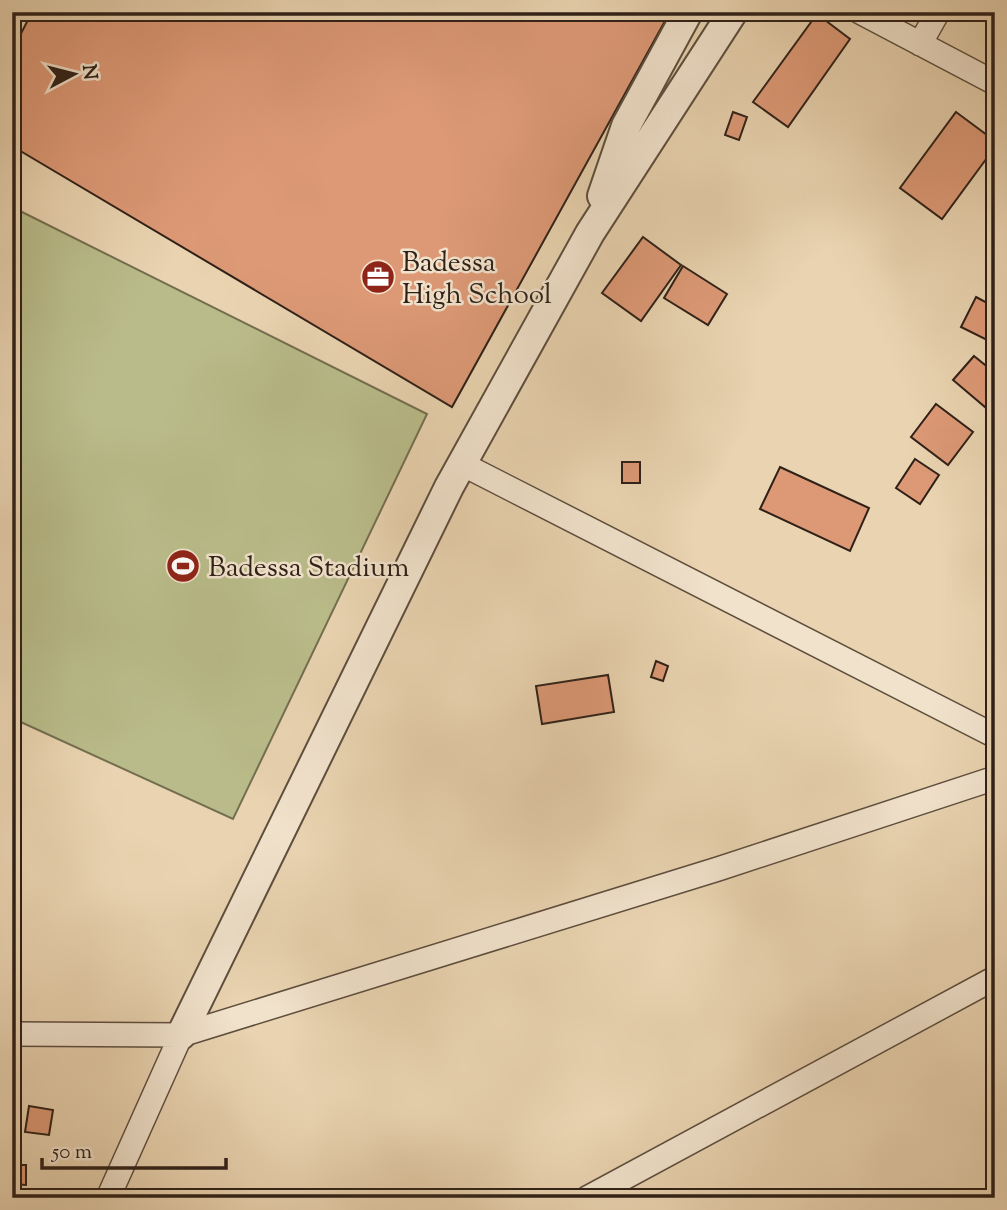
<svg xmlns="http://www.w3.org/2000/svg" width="1007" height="1210" font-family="'Sorts Mill Goudy',serif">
	<rect width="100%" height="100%" fill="#e9d3b0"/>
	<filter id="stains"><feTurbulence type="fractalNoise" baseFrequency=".00286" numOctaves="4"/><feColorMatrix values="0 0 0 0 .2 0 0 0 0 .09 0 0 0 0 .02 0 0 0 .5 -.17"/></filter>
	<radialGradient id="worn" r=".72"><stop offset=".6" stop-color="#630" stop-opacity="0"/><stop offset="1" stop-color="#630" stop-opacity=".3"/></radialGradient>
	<path fill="#b9bc8a" stroke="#746e51" stroke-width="2" d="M12,207L427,414L233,819L12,718Z"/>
	<path fill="#dd9976" stroke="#2f2118" stroke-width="2" d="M32,12H670L452,407L12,146V51Z
		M817,14L850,39L788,127L753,102Z
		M733,112L747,117L739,140L725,135Z
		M956,112L995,141V147L942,219L900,188Z
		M643,237L681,265L641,321L602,293Z
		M683,266L727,294L708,325L664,298Z
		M976,297L995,307V344L961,327Z
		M974,356L995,373V396L985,407L953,380Z
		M936,404L973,432L948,465L911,437Z
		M915,459L939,475L920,504L896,488Z
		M622,462H640V483H622Z
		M780,467L869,508L850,551L760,509Z
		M656,661L668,666L663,681L651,677Z
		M608,675L614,712L542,724L536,686Z
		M29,1106L53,1110L49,1135L25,1132Z
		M12,1165H26V1185L12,1184Z
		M22,1193H60V1198H22Z"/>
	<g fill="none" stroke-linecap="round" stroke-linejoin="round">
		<g stroke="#5e4e3e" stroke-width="26">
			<path id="minor" d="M860,12L995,83
				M920,44L938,12
				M462,464L995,736
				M12,1034L181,1035L718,869L995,778
				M108,1198L181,1035
				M587,1198L995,978"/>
		</g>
		<g stroke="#5e4e3e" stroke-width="32">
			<path id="tertiary" d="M602,196L626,126L688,12
				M181,1035L449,487L590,233L733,12"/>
		</g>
		<use href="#minor" stroke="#f1e2cc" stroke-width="23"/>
		<use href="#tertiary" stroke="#f1e2cc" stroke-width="28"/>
	</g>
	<defs>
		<g id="office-disc" transform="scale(1.75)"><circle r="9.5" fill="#8f2418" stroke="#f1e2cc"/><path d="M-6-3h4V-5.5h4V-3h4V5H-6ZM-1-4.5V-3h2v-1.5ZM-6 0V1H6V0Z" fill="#fff"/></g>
		<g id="stadium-disc" transform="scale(1.75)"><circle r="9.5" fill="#8f2418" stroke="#f1e2cc"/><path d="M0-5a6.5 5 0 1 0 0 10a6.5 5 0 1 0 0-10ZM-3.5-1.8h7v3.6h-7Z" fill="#fff"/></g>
	</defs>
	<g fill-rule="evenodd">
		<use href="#office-disc" x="378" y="277"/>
		<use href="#stadium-disc" x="183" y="566"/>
	</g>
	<g text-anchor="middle" stroke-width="5" stroke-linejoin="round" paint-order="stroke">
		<g font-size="28" fill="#2f2118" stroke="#f1e2cc" text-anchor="start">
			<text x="402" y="271">Badessa<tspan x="402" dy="32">High School</tspan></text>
			<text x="208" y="576">Badessa Stadium</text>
		</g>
	</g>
	<rect width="1007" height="1210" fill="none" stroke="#e9d3b0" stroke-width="42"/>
	<rect x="14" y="14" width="979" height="1182" fill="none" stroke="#2f2118" stroke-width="3.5"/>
	<rect x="21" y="21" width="965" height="1168" fill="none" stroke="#2f2118" stroke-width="2"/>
	<g transform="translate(74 74) rotate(83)" stroke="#f1e2cc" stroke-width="5" paint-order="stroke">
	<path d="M0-5L12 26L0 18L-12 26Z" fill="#2f2118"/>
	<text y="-10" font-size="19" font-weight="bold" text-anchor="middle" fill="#2f2118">N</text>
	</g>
	<path d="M42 1158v10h184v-10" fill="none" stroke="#2f2118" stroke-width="3.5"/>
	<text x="52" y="1158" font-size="21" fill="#2f2118" stroke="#f1e2cc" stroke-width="5" paint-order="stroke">50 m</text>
	<rect width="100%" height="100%" filter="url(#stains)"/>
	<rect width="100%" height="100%" fill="url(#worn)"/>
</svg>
